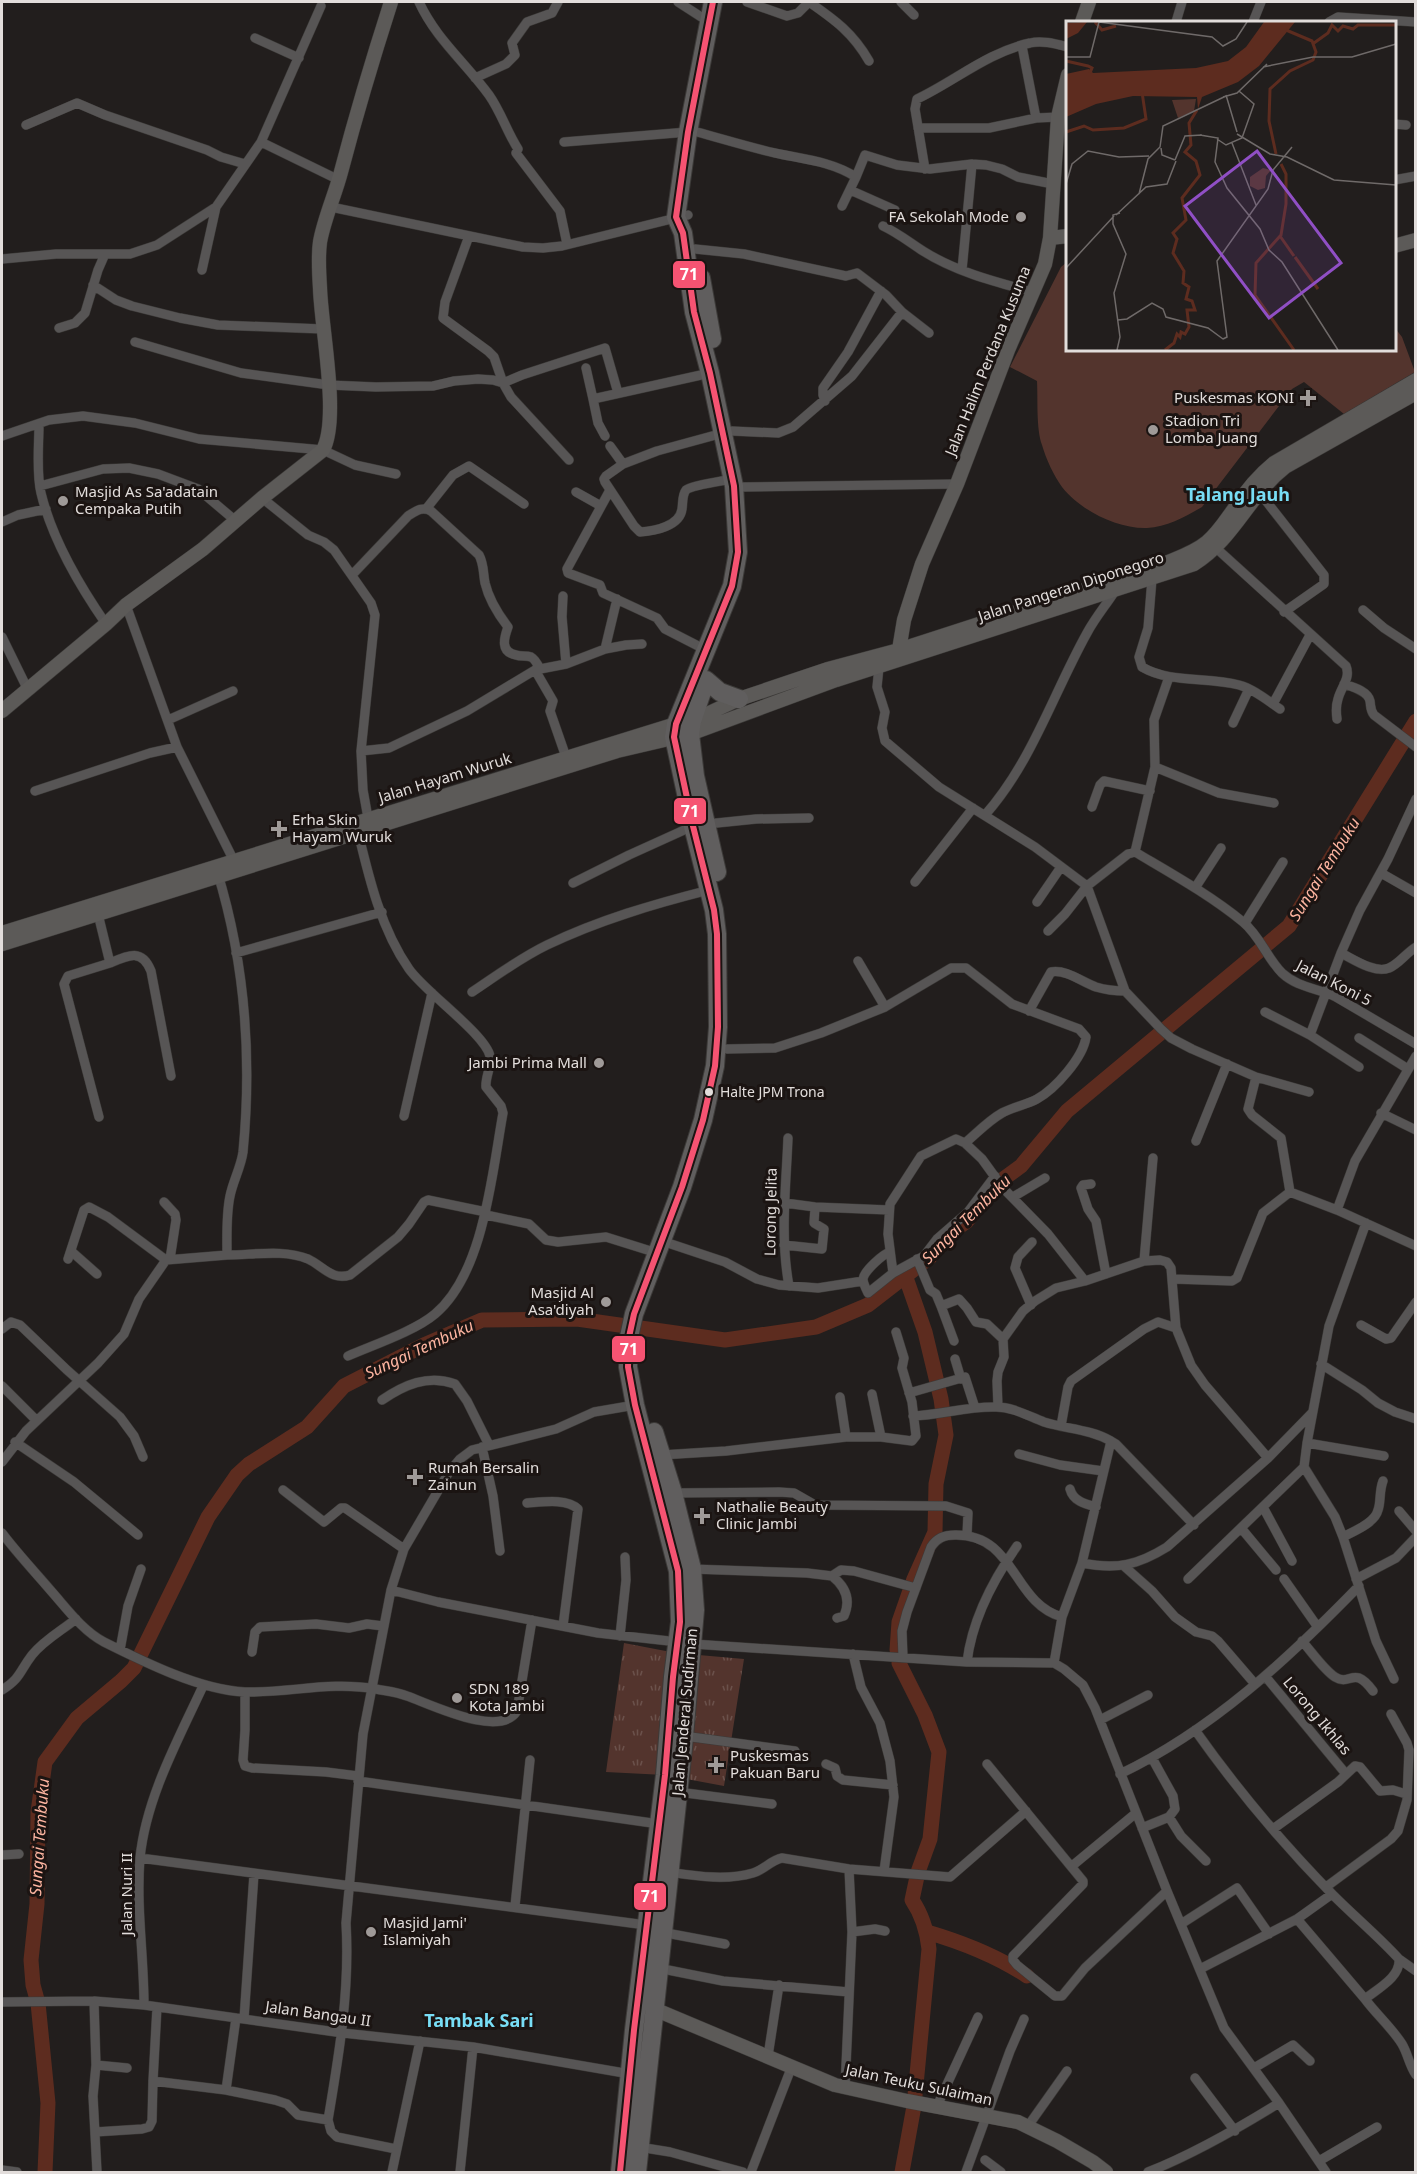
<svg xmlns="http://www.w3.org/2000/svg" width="1417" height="2174" font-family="'Noto Sans',sans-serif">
	<defs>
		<pattern id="grass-tufts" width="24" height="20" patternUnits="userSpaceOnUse" patternTransform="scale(1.5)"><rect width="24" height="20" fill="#53342d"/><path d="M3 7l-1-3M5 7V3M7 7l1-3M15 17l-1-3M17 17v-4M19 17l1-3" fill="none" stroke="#6b514b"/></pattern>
	</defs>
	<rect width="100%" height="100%" fill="#221e1d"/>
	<path fill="url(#grass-tufts)" d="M624,1643L676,1653L744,1659L724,1786L665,1775L606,1772Z"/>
	<path fill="#53342d" d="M1067,262L1068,350H1394L1395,328L1402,337L1415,372L1344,414L1304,382L1292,389L1202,507C1185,517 1167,527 1147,528C1117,529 1080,510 1062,487C1054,476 1046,459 1042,445C1036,428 1038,400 1037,381L1010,367L1061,267Z"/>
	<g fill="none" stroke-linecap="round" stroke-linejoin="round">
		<path stroke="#5d2c1f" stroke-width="15" d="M897,1650L899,1622L914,1579L935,1532L936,1484L946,1435L941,1399L925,1332L905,1275
			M899,1663L925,1715L939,1752L930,1839L918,1872L912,1900C923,1916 927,1931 929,1949L914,2106L902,2172
			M927,1932C961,1942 997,1956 1027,1976
			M45,2172L48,2103L38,2003L33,1985L31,1960L37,1904L38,1812L45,1762L77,1718L121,1681L134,1668L208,1517L237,1475L249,1464L307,1427L344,1386L424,1345L482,1320L577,1319L725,1340L816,1327L868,1305L930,1257L942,1239L966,1222L995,1185L1021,1166L1067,1111L1289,926L1416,721"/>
		<g stroke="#3c3a38" stroke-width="10">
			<path id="street" d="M419,2C436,39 465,62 489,95C501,112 507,132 518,149L516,153L560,211L567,244
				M678,2L709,22
				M747,2L787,16L798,13L809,2
				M809,2C835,20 853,33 869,61
				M901,2L914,15
				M1176,22L1182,2
				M1253,22L1261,2
				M1329,22L1338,17L1416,22
				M255,38L299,58
				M1022,46L1036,118
				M475,78L506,64L515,55L512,43L527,22L552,13L558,2
				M1394,124L1406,125
				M26,125L77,103L105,115L207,150L221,157L245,164
				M918,128H989L1036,118L1058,117
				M697,132C723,139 749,147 775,153C802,159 831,161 856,177L842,206
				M261,142L339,180
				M564,142L688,132
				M925,169L915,109L917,99C955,81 988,52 1030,43C1042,40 1056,44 1068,47
				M856,177L865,155L897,165L930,169L972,164L986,165L1002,169L1018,177L1053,184
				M1394,180L1416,176
				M850,190L895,210
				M331,207L523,247L543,248L562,246L688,215
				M883,226C898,233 909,242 923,251C956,272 996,282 1033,292
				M469,236L445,302L443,318L488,351L494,357L503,383L522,375L605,348L618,393
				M695,249L744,254L846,276L857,273L886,295L902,312L929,333
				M2,259L56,254H130L157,245L216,207L261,142L321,6
				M202,270L216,207
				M962,270L972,164
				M93,285L116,300L132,306L180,318L218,325L323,329
				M59,328L75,323L85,313L98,270L105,254
				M135,342L241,373L329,385L376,387L433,386L454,381L478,379L493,380L503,383L511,397L569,460
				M586,368L593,399
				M825,401L823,395V388L848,352L881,291
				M39,424C39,444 36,473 41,493C52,539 79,585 106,624
				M732,431L778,433L793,427L852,376L902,312
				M2,436L49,420L83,416L135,423L199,439L323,450L355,465L396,474
				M605,436L598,423L593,399L710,373
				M610,446L623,464L657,451L723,433
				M623,464L606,476L604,479L605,482L634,526L640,532C655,531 680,526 682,509C683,503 682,495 686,490C692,485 723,481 732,479
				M40,486L103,469L129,468L158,474L198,489L237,522
				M743,487L957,484
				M610,490L567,569L568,573L600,585L603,593L657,618L665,629L706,650
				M576,492L601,506
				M1259,492L1324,575V584L1284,612
				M262,498L308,535L324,542L334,550L371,603L375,615L373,635L361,751L363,790L368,818
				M426,509L453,475L469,466L524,504
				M2,522L18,515L46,509
				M1216,548L1346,666C1351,678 1341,687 1338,699C1336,705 1336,712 1337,719
				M352,575L408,516C416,511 422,506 431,511L479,555C484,564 483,573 485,583C489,600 498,614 508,627C504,638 500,652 516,655C521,657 526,655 531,657C535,659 538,665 540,669
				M1152,579L1148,628L1139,657L1142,667C1171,684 1207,676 1239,685C1254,689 1268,701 1280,709
				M126,605L177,747L236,865
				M1363,610L1384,628L1416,649
				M2,637L27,688
				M605,649L626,645L642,644
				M566,664L605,649L617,599
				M879,667L877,687L885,712L882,728L885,741L939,787L1035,847L1087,886L1125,991L1161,1029L1171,1038L1192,1049L1256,1077L1309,1092
				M535,670L553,701L550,711L566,757
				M1344,684C1353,687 1368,691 1370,701C1371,707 1370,710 1374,715L1416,747
				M1273,704L1310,635
				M168,720L233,691
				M1233,723L1249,689
				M361,751L389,748L467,711L535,670L566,664L562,617L563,596
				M1155,767L1219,793L1274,803
				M35,791L150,753L177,747
				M1092,807L1100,785L1104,781L1150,791
				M985,815C1032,762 1053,694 1087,633C1095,618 1106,605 1115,591
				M707,824L756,819L809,818
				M1135,852C1172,874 1210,895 1243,922C1260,936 1267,958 1282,973C1298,988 1318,988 1336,997L1416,1044
				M1135,852L1155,767L1154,720L1169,677
				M1381,873L1416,893
				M915,882L973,808
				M573,883L629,855L693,826
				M1195,888L1221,848
				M1037,902L1061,867
				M98,914L110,963C128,955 142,948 151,971L171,1076
				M1245,923L1283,862
				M1048,931L1065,914L1087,886L1128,854L1135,852
				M236,953L382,912
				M1341,953C1353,959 1375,974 1389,968C1399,964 1406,953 1416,947
				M858,961L885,1007
				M472,992C496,976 520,958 547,945C599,920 654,904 709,890
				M1029,1011L1051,972C1066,969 1082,982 1096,987C1106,990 1115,991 1125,991
				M1265,1012L1310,1035L1359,1067
				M1310,1035L1341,953L1360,910L1388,859L1416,799
				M1359,1038L1408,1069
				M727,1049L775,1048L821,1033L885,1007L951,968H966L1012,1004L1079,1029L1086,1037C1083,1058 1055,1089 1037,1099C1026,1105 1013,1107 1002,1113C988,1121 977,1133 965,1143
				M1256,1077L1248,1109L1252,1115L1281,1138L1290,1192
				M1381,1113L1416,1130
				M404,1116L432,993
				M99,1117L64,984L68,976L110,963
				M788,1138C786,1187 780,1237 789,1286
				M1196,1141L1227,1064
				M1091,1184L1083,1185L1081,1188L1088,1209L1096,1221L1106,1274
				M1290,1192L1337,1210L1416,1246
				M1013,1197L1045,1178
				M164,1202L175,1214L176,1220L170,1259
				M785,1203L815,1207L889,1210
				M1337,1210L1355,1161L1416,1056
				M486,1215L529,1224L546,1240L558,1242L606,1237L657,1253
				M1366,1223L1329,1326L1307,1443L1304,1467L1335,1517L1343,1537L1376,1641L1394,1679
				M671,1244L725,1262L757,1279L779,1285L818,1288L863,1281
				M784,1245L822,1249L824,1229L814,1223L815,1207
				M71,1251L97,1274
				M890,1252C883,1254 864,1271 863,1279C863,1283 866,1289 868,1293L893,1273L888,1234L890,1204L921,1156L956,1139L965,1143L982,1159L1003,1188L1048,1234L1085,1281
				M227,1255C253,1255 284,1249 308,1259C323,1266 332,1281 350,1275L398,1237L409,1224L424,1202L428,1200L486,1212
				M68,1259L84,1210L89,1207L108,1217L166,1260
				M917,1259L930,1290L936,1294L941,1306L954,1341
				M1144,1261L1153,1158
				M893,1273L924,1256L937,1239L968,1212L995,1176
				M1173,1279L1232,1281L1237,1278L1263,1213L1290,1192
				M1031,1305L1015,1268L1018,1257L1032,1242
				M941,1306L959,1299L967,1308L976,1322L987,1324L1003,1339
				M1361,1325L1386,1339L1391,1338L1416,1302
				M2,1329L11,1322L20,1325L67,1370L120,1417L134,1436L143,1457
				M348,1356C373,1345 415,1331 435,1314C484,1273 492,1173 503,1113L501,1106L486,1087C485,1077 492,1066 490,1056C485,1034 425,992 409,969C381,929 369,878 358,832
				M955,1359L961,1379
				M1321,1364L1362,1390L1378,1403L1395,1412L1416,1419
				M2,1386L36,1420
				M909,1393L965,1377L975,1408
				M840,1397L846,1437
				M382,1400C404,1385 428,1374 455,1384L467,1401L489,1445
				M998,1407L997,1381L998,1372L1004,1357L1003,1339L1023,1311L1035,1301L1056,1288L1085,1281L1144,1261L1160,1260L1167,1262L1171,1268L1176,1328
				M913,1416C941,1415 968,1406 996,1407C1013,1407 1028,1416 1044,1422C1066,1429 1090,1429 1111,1441L1082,1563
				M1061,1426L1068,1387L1071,1381L1144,1329L1158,1322L1176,1328L1191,1365L1205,1385L1268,1458
				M881,1437L912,1441L916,1436L912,1402L902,1368L904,1358L896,1332
				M1111,1441L1116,1444L1194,1525
				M15,1442L74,1482L138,1535
				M1307,1443L1384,1456
				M482,1447L493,1496L500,1551
				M1019,1454L1060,1465L1103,1471
				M661,1455L726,1451L846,1437H881L872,1394
				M2,1462L26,1431L98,1363L124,1334L139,1299L166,1260L227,1255C227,1236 226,1215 230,1196C233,1181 241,1167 243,1152C252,1058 245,962 217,871
				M1070,1489C1073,1501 1085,1504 1096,1507
				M283,1490L324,1522L341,1508H345L404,1549
				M673,1493L779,1492L794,1493L815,1505L946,1506L968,1513L967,1535
				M527,1503C542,1502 567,1498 578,1509L563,1626
				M1263,1507L1292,1561
				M1399,1511L1416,1531
				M1241,1528L1276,1570
				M2,1533C17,1553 35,1572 52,1592C67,1609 83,1631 104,1642C144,1662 200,1690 245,1692C290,1693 330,1681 376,1689C386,1691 397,1692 407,1696C430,1704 500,1739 517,1711L532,1620
				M1343,1537C1354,1531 1375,1523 1378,1510C1381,1503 1379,1491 1383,1481
				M1125,1567L1152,1591L1175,1617L1196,1632L1212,1636L1218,1641L1255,1684
				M692,1569L807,1573L832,1576C846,1587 851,1600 844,1616L837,1618
				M832,1576L841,1570L854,1571L916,1588
				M1188,1579L1304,1467
				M1284,1579L1317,1626
				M1356,1579L1396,1558L1416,1537
				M391,1590L438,1602L598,1633L678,1642
				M620,1636L626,1580L625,1557
				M1302,1641C1311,1651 1324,1670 1335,1677C1351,1687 1353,1664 1373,1691
				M693,1644L967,1662L1054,1663L1064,1669L1083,1685L1095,1708L1167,1891L1224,2028L1279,2103L1326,2172
				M120,1650L128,1606L141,1569
				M252,1652L255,1632L260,1627L316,1624L349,1628L367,1624L383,1626
				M853,1654L861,1687L880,1723L890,1761L894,1797L884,1871
				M903,1657L902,1631L907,1612L931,1547C937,1538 944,1535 955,1535C1016,1534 1012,1603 1062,1617
				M967,1662C972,1620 993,1580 1017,1546
				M1054,1663L1062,1617L1082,1563C1117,1570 1138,1565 1167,1547L1268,1458L1312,1413
				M1265,1676L1346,1774
				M2,1690C21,1678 19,1672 32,1655C44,1640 61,1631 76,1619
				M245,1692V1730L243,1760L245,1766L252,1768L326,1772L358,1776
				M1100,1720L1148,1695
				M1195,1730C1236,1788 1283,1844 1333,1895C1355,1917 1379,1937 1399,1959C1401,1977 1377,1989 1365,1999C1376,2014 1392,2028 1402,2044C1408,2054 1409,2065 1416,2075
				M684,1736L795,1751
				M826,1764L835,1768L837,1776L843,1780L893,1785
				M987,1764L1083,1881V1884L1013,1956V1960L1017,1965L1055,1996H1062L1085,1968L1167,1891
				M1120,1774C1212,1730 1289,1658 1359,1586
				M358,1781L659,1824
				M678,1792L772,1804
				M1169,1817L1181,1836L1206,1861
				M1142,1828L1169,1817L1175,1809L1173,1796L1152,1758
				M1273,1829L1338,1782L1355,1766L1360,1767L1380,1791L1393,1790L1406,1794
				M2,1855L19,1854
				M140,1858L646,1925
				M1072,1866L1136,1813
				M668,1872C696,1876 726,1881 753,1873C764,1870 771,1860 782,1858L849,1869L950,1877L1026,1811
				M1326,1887L1391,1839L1398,1831L1407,1800L1409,1750L1407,1743L1391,1714
				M515,1906L530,1760
				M1297,1919L1365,1999
				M1181,1924L1237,1888L1269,1934
				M661,1932L725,1944
				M852,1932L875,1929L885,1931
				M1399,1959L1416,1971
				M658,1968L723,1981L849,1992
				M1200,1969L1297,1919L1332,1894
				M94,2001L96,2065L93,2096L97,2172
				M2,2002L94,2001L144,2005L343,2033L473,2047L630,2074
				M144,2005C144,1957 136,1907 140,1858C146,1798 178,1740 203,1686
				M244,2019L254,1874
				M768,2056L779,1985
				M96,2065L127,2068
				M1254,2068L1293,2045L1310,2061
				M1195,2078L1235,2131
				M153,2081L157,2007
				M845,2088L852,1932L849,1869
				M226,2090L236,2018
				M937,2106L978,2017
				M1028,2126L1067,2071
				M95,2132L142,2129L149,2127L152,2121L153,2081L226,2090L275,2100L287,2104L298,2115L328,2120
				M639,2147L670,2152L743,2172
				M396,2149L337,2137L331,2131L328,2120C339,2055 350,1990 346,1923L363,1734L391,1590L404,1549L449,1472L460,1459L472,1450L556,1429L594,1412L635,1405
				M985,2160L1001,2172
				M1319,2161L1377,2127
				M2,2170L17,2172
				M392,2172L420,2041
				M460,2172L473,2047
				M751,2172L792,2066
				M966,2172L1010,2051L1024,2019
				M1148,2172C1194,2154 1237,2129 1279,2103"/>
		</g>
		<g stroke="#3c3a38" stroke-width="15">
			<path id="secondary" d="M1082,22L1089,2
				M1050,238L1068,236
				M1394,246L1416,240
				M899,650L904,620L922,564L957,484L1008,350L1045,264L1050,238L1058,117L1068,75
				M2,711L106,624L126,605L203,549L262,498L323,450C340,418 321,327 320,288C319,273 318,256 320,242C324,219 335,195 341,172C356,115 373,58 391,2
				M2,933L676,724L692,721L739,699L828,669L899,650L1161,565C1177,558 1194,553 1207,542C1218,533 1226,520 1234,509C1245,492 1258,476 1274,463L1416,380
				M2,944L617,751L690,734L836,680L1194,564C1234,539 1249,495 1285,467L1416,393
				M654,2009L835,2085L907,2101L1018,2122L1057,2141L1093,2162L1106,2172"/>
		</g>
		<g stroke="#3c3a38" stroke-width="20">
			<path id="highway" d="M701,278L712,339
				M706,680L720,692L739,699
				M704,686L692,721L690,734L695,776L717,872
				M620,2172L634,2030L665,1775L673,1677L680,1622L678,1571L635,1405L628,1367L629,1337L634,1314L682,1187L703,1120L715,1066L718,1027L717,934L714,910L693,826L674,737L676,724L732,586L738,552L734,486L710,373L694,312L683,233L676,217L688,132L713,2
				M637,2172L683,1748L695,1610L692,1569L673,1493L654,1432"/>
		</g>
		<use href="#street" stroke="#575555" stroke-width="9"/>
		<use href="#secondary" stroke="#5c5a58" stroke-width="14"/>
		<use href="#highway" stroke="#605e5e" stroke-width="18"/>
		<g stroke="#1b1412" stroke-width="10">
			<path id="bus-1" d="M620,2172L634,2030L665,1775L673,1677L680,1622L678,1571L635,1405L628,1367L629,1337L634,1314L682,1187L703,1120L715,1066L718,1027L717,934L714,910L693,826L674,737L676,724L732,586L738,552L734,486L710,373L694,312L683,233L676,217L688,132L713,2"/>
		</g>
		<use href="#bus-1" stroke="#f65372" stroke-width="6"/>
	</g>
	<g fill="#9f9a98" stroke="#1b1412" stroke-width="2">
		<circle cx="1021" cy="217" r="6"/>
		<path d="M1305 389h6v6h6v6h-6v6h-6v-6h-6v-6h6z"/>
		<circle cx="1153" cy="430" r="6"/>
		<circle cx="63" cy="501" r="6"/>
		<path d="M276 820h6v6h6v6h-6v6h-6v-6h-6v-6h6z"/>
		<circle cx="599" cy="1063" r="6"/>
		<circle cx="606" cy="1302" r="6"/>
		<path d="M412 1468h6v6h6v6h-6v6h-6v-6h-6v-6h6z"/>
		<path d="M699 1507h6v6h6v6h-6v6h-6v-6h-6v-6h6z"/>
		<circle cx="457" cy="1698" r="6"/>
		<path d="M713 1756h6v6h6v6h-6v6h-6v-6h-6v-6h6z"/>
		<circle cx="371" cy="1932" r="6"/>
	</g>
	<circle fill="#e2dddb" stroke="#1b1412" stroke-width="2" cx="709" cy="1092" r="5"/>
	<g text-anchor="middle" stroke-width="6" stroke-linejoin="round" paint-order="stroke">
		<g font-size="14" fill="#e2dddb" stroke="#1b1412" text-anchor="start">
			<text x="720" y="1097">Halte JPM Trona</text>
		</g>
		<g font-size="15" fill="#e2dddb" stroke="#1b1412" text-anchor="start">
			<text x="1009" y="222" text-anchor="end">FA Sekolah Mode</text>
			<text x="1294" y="403" text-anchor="end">Puskesmas KONI</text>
			<text x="1165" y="426">Stadion Tri<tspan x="1165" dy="17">Lomba Juang</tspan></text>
			<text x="75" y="497">Masjid As Sa'adatain<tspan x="75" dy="17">Cempaka Putih</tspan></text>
			<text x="292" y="825">Erha Skin<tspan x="292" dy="17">Hayam Wuruk</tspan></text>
			<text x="587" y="1068" text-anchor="end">Jambi Prima Mall</text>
			<text x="594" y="1298" text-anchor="end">Masjid Al<tspan x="594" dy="17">Asa'diyah</tspan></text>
			<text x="428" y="1473">Rumah Bersalin<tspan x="428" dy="17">Zainun</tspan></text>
			<text x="716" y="1512">Nathalie Beauty<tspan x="716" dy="17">Clinic Jambi</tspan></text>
			<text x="469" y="1694">SDN 189<tspan x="469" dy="17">Kota Jambi</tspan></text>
			<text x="730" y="1761">Puskesmas<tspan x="730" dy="17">Pakuan Baru</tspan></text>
			<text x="383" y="1928">Masjid Jami'<tspan x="383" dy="17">Islamiyah</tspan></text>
		</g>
		<g font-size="15" fill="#e2dddb" stroke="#1b1412">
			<text transform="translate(988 361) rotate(-68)" y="5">Jalan Halim Perdana Kusuma</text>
			<text transform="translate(1071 587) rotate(-18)" y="5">Jalan Pangeran Diponegoro</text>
			<text transform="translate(445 778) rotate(-17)" y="5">Jalan Hayam Wuruk</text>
			<text transform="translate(1334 983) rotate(27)" y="5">Jalan Koni 5</text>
			<text transform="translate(771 1212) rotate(-89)" y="5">Lorong Jelita</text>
			<text transform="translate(685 1712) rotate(-85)" y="5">Jalan Jenderal Sudirman</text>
			<text transform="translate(1317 1716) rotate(50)" y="5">Lorong Ikhlas</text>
			<text transform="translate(127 1894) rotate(-90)" y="5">Jalan Nuri II</text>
			<text transform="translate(318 2014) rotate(8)" y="5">Jalan Bangau II</text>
			<text transform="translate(919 2085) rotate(12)" y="5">Jalan Teuku Sulaiman</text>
		</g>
		<g font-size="16" font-style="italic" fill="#feb5a1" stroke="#1b1412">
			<text transform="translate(1324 869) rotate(-58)" y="6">Sungai Tembuku</text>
			<text transform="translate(966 1219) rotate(-45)" y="6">Sungai Tembuku</text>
			<text transform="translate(419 1349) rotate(-25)" y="6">Sungai Tembuku</text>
			<text transform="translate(39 1837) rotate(-86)" y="6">Sungai Tembuku</text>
		</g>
		<g font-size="18" font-weight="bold" fill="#78ddf5" stroke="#1b1412">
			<text x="1238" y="501">Talang Jauh</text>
			<text x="479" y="2027">Tambak Sari</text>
		</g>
	</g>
	<g transform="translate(1066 21)">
		<rect width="330" height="330" fill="#221e1d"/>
		<path d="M130,78L128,90L112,97L106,79Z" fill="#53342d"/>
		<path d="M197,147L205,149L200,155L199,167L192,169L184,165V156Z" fill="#53342d"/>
		<path d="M21,1L12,12L0,18V2ZM198,1H229L193,45L172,61L136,76L132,88L131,76L67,75L30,83L0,96V53L23,48L27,52L130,47L162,40L180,26Z" fill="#5d2c1f"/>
		<path fill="none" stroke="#5d2c1f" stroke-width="3" d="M29,1L36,9L50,5M248,22L262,12L266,4L272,10L277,5L287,8L292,4H330M0,40L22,45L26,47L24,52M0,111L18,105L27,109L58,107L80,98L76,71M210,133L203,100L204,68L224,50L247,39L250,31L246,20L220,9M215,143L220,153V183L215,214L190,242L189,274L228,329M214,215L228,235M229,236L252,268M99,329L108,322L111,313L114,316L115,311L119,313L123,306L121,289H129L126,280L120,278L123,266L117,262L118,250L107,232L111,218L107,212L120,199L116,177L134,154L130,140L119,131L125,124L123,102L131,89"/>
		<path fill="none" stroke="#6f6a69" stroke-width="1.5" d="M33,1L146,16L157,25L170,18L181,1M0,36H24L33,1M197,46L247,36H286L330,23M160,74L171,111M157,76L171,72L201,43M171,113L204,133L221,136L268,159M134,114L152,117L149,141L161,167L194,208L203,229L216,241L272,329M151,118L160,124L176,117L188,83L173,70M166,122L190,184M95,127L96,134L109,139M109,139L119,115L136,114M268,159L330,164M0,163L6,143L22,130L53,136L83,135M73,173L82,138L94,126L97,105L160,75M50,194L80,166L101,163L110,140M0,247L48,195M52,299L61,298L86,282L97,288L100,296L142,307L157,318M157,318L161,316L151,240L202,168L207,149L226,126M51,329L54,316L48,272L60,233L47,203V194L54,192"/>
		<path fill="#904fc5" fill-opacity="0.15" stroke="#904fc5" stroke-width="3" d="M191,130L275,242L203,297L119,185Z"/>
		<rect width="330" height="330" fill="none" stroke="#e2dddb" stroke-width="3"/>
	</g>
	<g stroke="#1b1412" stroke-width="2">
		<rect x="672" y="260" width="34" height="29" rx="6" fill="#f65372"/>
		<rect x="673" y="797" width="34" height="28" rx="6" fill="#f65372"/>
		<rect x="611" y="1335" width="35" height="28" rx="6" fill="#f65372"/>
		<rect x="633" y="1882" width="34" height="29" rx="6" fill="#f65372"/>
	</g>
	<g font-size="16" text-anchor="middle" font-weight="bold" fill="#fff">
		<text x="689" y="280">71</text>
		<text x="690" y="817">71</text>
		<text x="629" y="1355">71</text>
		<text x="650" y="1902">71</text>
	</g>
	<rect width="1417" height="2174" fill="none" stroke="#e2dddb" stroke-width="6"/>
</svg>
